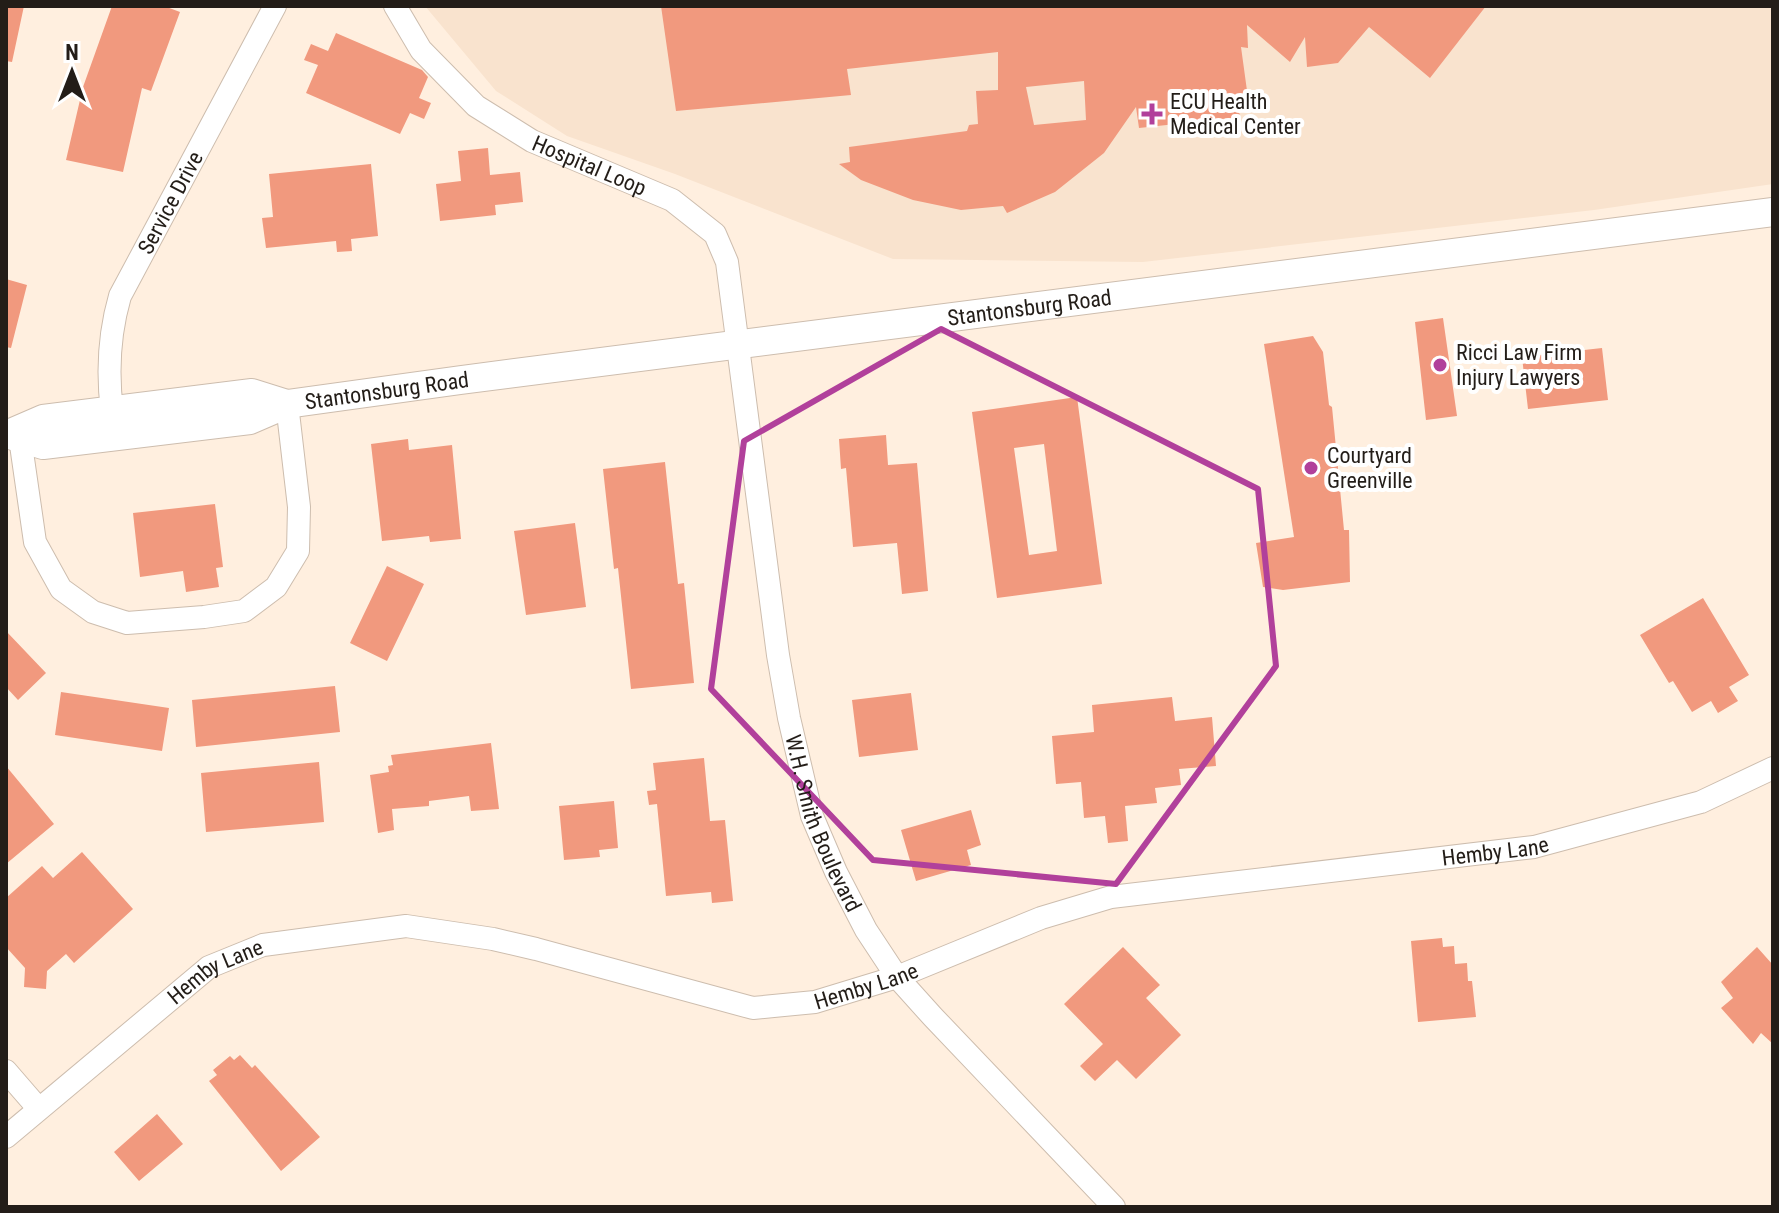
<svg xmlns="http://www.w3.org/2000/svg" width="1779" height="1213" font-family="'Roboto Condensed',sans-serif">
	<rect width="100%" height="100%" fill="#ffefdf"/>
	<path fill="#f9e3ce" d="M425,6H1773V184L1594,210L1143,262L893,259L675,174L567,136L496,91Z"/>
	<path fill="#f1997e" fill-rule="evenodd" d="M6,6H24L12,62L6,61Z
		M112,6H164L180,12L151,91L142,88L123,172L66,160L83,87Z
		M661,6H1486L1430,78L1369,27L1338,63L1307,67L1305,37L1290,62L1247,25L1248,48L1241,47L1248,98L1237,99L1240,117L1139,128L1136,107L1104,153L1055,192L1007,213L1003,206L961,210L913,200L861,180L839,164L850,162L849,147L967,131L969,125L978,124L976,91L998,90V52L847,69L851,95L676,111ZM1084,81L1086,120L1034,125L1026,87Z
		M336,33L422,70L428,77L419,98L431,103L424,119L410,113L400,134L306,93L318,65L304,60L311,44L328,51Z
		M488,148L490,175L520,172L523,202L495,205L496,215L440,221L436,184L461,181L458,151Z
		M371,164L378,236L351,239L352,251L337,252L336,241L266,248L262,218L273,217L269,174Z
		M6,279L27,285L11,348L6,347Z
		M1443,318L1457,416L1426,420L1415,322Z
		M1313,336L1323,352L1329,405L1332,407L1344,530H1349L1350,582L1283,590L1263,587L1256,543L1294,537L1264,344Z
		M1602,348L1608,400L1528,409L1522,357Z
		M1077,397L1102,584L997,598L972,412ZM1044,444L1057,551L1029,555L1014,448Z
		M886,435L888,465L917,463L928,591L902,594L897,543L853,547L846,468L841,469L839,439Z
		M408,439L409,450L452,445L461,539L430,542L429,536L382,541L371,444Z
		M665,462L678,584L684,583L694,683L631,689L618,568L614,569L603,469Z
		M215,504L223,567L216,568L219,587L186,592L183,571L140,577L133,513Z
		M575,523L586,607L526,615L514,531Z
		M387,566L424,584L387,661L350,643Z
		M1703,598L1749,675L1729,687L1738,701L1718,713L1711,701L1692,712L1673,681L1669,683L1640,635Z
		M6,631L46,673L18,700L6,687Z
		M335,686L340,732L196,747L192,700Z
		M61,692L169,708L162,751L55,735Z
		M911,693L918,750L859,757L852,700Z
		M1172,697L1175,721L1212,717L1216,766L1179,769L1181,785L1155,788L1157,803L1125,806L1128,841L1108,843L1105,816L1084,818L1081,782L1056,784L1052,736L1094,732L1092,705Z
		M491,743L499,809L471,811L469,796L429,801V806L392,809L394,830L378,833L370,775L389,772L388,766L393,765L391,755Z
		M704,758L710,821L725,820L733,901L712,903L711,892L666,896L657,804L649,805L647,791L656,790L653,763Z
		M319,762L324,822L206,832L201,773Z
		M6,766L54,824L6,864Z
		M614,801L618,848L599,850L600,857L564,860L559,806Z
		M971,810L981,845L967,850L971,865L916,881L901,830Z
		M82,852L133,909L74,963L66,954L47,971L46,989L24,987L25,968L6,947V898L42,866L53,878Z
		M1442,938L1443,947L1454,946L1455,964L1467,963L1468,981H1472L1476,1017L1418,1022L1411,941Z
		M1123,947L1160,985L1146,998L1181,1035L1136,1079L1117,1060L1095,1081L1080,1066L1103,1044L1064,1004Z
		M1757,947L1773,965V1044L1761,1033L1753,1044L1721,1008L1733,998L1721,982Z
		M240,1055L252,1068L255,1065L320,1137L281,1171L209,1081L217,1075L213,1070L230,1056L234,1060Z
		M157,1114L183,1144L139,1181L114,1152Z"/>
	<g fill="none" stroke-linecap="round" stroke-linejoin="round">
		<g stroke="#cdbdae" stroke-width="24">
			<g id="minor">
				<path id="s1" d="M395,6L421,50L476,106L532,141L672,200L715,234L727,262L778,655L789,718L812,816L836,872L866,930L897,977L933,1017L1114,1207"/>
				<path id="s2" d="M112,411C107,371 109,334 120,296L275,6"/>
				<path d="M20,438L35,542L61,589L93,612L127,623L204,617L244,611L276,587L298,551L299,507L287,404"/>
				<path d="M6,1071L38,1108"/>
				<path id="s3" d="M6,1137L209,967L263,945L406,926L493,939L536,949L753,1008L815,1002L897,977L1041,918L1111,897L1534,847L1701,802L1773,768"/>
			</g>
		</g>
		<g stroke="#cdbdae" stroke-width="30">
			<g id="major">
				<path d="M6,435L43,419L252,393L287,404"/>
				<path id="s4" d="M10,435L43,445L250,420L287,404L461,380L1773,212"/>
			</g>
		</g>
		<use href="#minor" stroke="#fff" stroke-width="22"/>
		<use href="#major" stroke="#fff" stroke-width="28"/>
	</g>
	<path fill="none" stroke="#b1409b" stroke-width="6" stroke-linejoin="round" d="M941,329L1258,489L1276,666L1116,884L873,860L711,689L744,441Z"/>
	<g fill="#b1409b" stroke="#fff" stroke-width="3">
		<path d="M1148 102h8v8h8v8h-8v8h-8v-8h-8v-8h8z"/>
		<circle cx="1440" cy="365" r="8"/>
		<circle cx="1311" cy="468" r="8"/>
	</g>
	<g text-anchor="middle" stroke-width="8" stroke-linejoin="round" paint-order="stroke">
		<g font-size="22" fill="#231d18" stroke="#fff" text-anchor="start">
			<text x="1170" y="109">ECU Health<tspan x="1170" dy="25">Medical Center</tspan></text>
			<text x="1456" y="360">Ricci Law Firm<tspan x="1456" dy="25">Injury Lawyers</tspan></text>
			<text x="1327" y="463">Courtyard<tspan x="1327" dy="25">Greenville</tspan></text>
		</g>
		<g font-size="22" fill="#231d18" stroke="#fff">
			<text dy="8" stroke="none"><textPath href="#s1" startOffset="258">Hospital Loop</textPath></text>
			<text dy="8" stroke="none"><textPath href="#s2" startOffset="222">Service Drive</textPath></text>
			<text dy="8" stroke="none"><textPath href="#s4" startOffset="1032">Stantonsburg Road</textPath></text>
			<text dy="8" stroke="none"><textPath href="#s4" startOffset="384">Stantonsburg Road</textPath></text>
			<text dy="8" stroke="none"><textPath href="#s1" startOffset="1004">W.H. Smith Boulevard</textPath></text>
			<text dy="8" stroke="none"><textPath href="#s3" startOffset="1588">Hemby Lane</textPath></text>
			<text dy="8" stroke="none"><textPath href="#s3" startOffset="268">Hemby Lane</textPath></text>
			<text dy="8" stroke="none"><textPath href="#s3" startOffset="940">Hemby Lane</textPath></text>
		</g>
	</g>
	<rect width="1779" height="1213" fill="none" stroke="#231d18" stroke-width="16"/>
	<g transform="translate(72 72)" stroke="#ffffff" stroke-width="6" paint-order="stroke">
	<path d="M0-6L14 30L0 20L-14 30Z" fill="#231d18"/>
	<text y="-12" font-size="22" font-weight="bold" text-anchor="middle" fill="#231d18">N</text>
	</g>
</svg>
